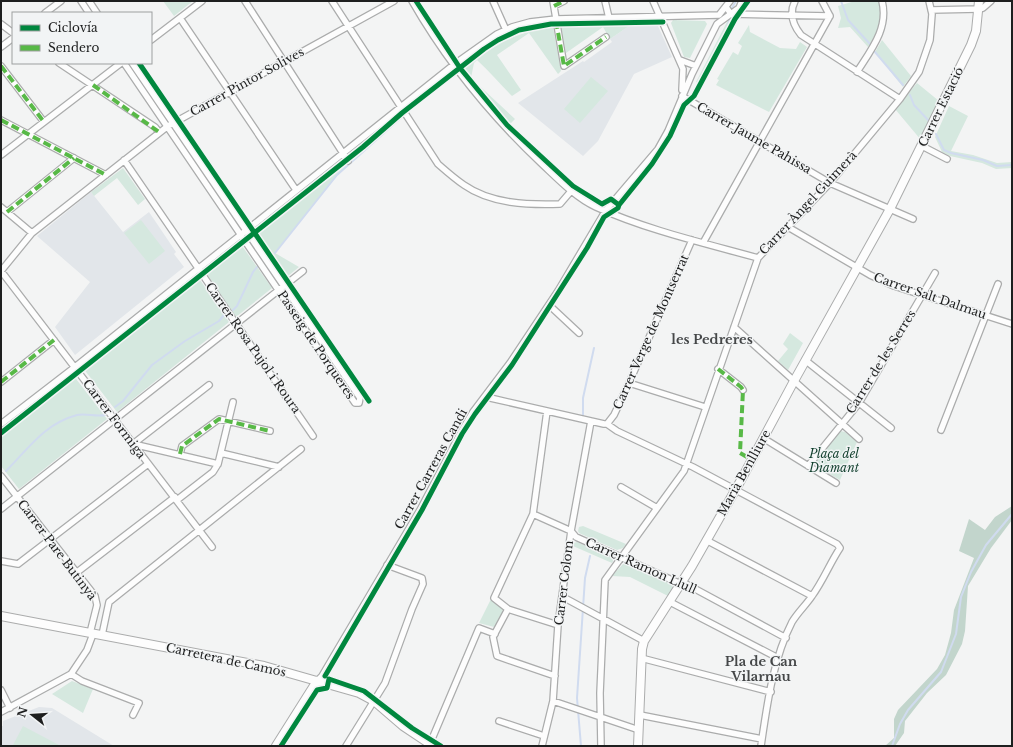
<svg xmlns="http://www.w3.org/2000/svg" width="1013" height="747" font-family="'Libre Baskerville',serif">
	<rect width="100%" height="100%" fill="#f3f4f4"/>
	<path fill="#e2e6ea" d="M632,24H657L672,57L634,74L598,141L583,156L518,103L583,61L584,62L612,42L610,39Z
		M91,192L123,232L149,212L176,252L174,254L184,267L75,355L55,327L90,282L37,236Z
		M39,707L52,708L114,746H1V726H3V721Z"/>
	<path fill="#d5e8df" d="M163,1H193L174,16Z
		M855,1H879C883,19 878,32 868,47L850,27L838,28L841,18L838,6Z
		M673,20L705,21L707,24L690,58L684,57L671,23Z
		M728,20H733L706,73L699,84L696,82Z
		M632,24L610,39L603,27L566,53L561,25Z
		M749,25L750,32L780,48L796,49L800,42L807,47L769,112L716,85L719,80L717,79L733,52L738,55L742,46L738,43Z
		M553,27L561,71L558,74L529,33L497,55L521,90L512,96C500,84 490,72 477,60L474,63L471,78L515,119L509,125L464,71L465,68C498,43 512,33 553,27Z
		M882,40L911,76L903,87L875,52Z
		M591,77L608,91L580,123L564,109Z
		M917,83L939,101L921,140L895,109Z
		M949,106L968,116L951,151L973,155L997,163L1012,162V168L996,169L982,163L950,156L942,152L935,137Z
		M385,131L337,175L275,253L299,267L288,276L258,232Z
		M123,168L145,199L138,205L117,178L94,196L91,192Z
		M141,220L165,251L149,264L124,233Z
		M240,243L272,288L236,317L205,271Z
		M198,277L229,322L117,412L83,368Z
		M790,333L803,343L788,370L778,361L788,349L783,344Z
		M73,375L107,419L19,489L1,466V431Z
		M840,431L845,432L857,442L840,480L816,466V462Z
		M583,526L626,544L623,548L617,550L579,533L578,531L579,527Z
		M577,542L612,557L613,561L612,563L573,546L574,543Z
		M623,564H627L672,584L673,588L668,596L630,577L612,576Z
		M491,599L502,609L503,612L494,627L479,623Z
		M72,681L93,689L83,713L52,694Z
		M23,726L59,745V746L13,745Z"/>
	<path fill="#c2d5cc" d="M1012,506V520L991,548L968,586L965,631L962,644L946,675L927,693L905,721L904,733L895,746H885L894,738V719L898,710L937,669L945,655L951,633L954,610L974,558L959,551L969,519L985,530L995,517Z"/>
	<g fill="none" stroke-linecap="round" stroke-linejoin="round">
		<path stroke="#d0dbef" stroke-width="2" d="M841,1L848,20L870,44
			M732,8L736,1
			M875,52L903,85
			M699,83L725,34L730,19
			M910,95L914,105L929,121
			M936,134L944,150L951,153L983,160L997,166L1012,165
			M275,253L337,175L403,116
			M233,310L237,306L253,272L257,267
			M115,407L123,401L152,365L185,341L219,321L224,315
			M583,415V398L594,348
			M6,471C29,448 44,424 77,415C86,413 96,417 105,415
			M581,746L577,698L585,578L590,556
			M892,746L900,724L908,710L941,672L956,634L961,597L971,572L986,545L1012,514"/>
		<g stroke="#abacac" stroke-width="8">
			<path id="street" d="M81,1L89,13
				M89,1L97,13
				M245,1L348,161
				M332,1L438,164C446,171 455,179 464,185C491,204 528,205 560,204L572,190
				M412,1C447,62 490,115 542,164C558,179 576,198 596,207C647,230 704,243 758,258
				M493,1L506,30
				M553,1L564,66L606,37
				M605,1L609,18
				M653,1L683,69L682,90
				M795,1C789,13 793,25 801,35L900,99
				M554,6L564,1
				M726,7L731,14L830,16
				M931,10L979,9L983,8L991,1
				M45,13L61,1
				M180,18L296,190
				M1,24L13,33
				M151,40L202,1
				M1,47L13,38
				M680,60L696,66
				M59,63L155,127L159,132
				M124,63L355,403H359L360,398L132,63
				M1,66L44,122
				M857,72C871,50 889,28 882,1
				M682,96L830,183L913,219
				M1,120L106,175
				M922,146L947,159
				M1,155L121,63
				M124,160L313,436
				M1,207L32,233
				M7,212L74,158
				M788,227L870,275L894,286L1012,324
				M703,243L830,16L822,1
				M1,271L32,233L168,126L394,1
				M1,271L212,547
				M549,305L579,333
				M734,327L859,439
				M805,360L891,428
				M718,369L741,387L743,390
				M1,382L54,340
				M629,383L705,407
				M486,397L604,424H607L617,431L693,467L837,544L840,548C830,563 823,581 812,596C806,605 798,612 792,622C773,659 767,705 761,746
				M547,411L533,514L494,598L508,609L558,625
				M1,424L75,367L456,63L497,34L512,27L530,22L556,19L719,15L730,1
				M607,424L614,415L629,383L692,240
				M941,430L998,284
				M763,438L836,483
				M133,444L209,385
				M133,444L218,464
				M221,453L279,467
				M180,454L182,446L219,419L270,431
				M808,466L859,403L935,273
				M1,476L95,596L97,605L90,633
				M621,487L657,508
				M177,500L213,472L218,464L233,402
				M1,509L303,271
				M533,514L571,531L576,537L681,584H686L786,638
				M706,540L812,596
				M1,561L18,564L148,464
				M76,573L175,497
				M563,597L644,641
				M670,602L778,658
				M508,609L493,637L497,656L555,676
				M102,635L109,602L301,449
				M641,658L771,692
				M71,674L82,681L139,703L133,715
				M317,681L322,676L420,510L460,434L473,412L510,363L558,291L606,210L658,149L668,131L692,74L717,24L739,8L742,1
				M1,690L10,708
				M553,701L639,730
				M1,712L71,674L87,650L93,634
				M640,715L762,739
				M499,721L544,736
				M346,746L385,683L412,609L423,584L422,578L387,565
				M429,746L479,628L495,634
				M542,746L553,701L558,625L571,531L591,421
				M601,746L600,693L605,580L684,471L758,258L830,183L900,99L919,72L930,40L932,14L929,1"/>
		</g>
		<g stroke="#abacac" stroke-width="10">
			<path id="secondary" d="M1,616L264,666L359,693L374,701L403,726L433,746
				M276,746L317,681
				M638,746L642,649L644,641L692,566L741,480L794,381L890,209L971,45L976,31L979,1"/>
		</g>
		<use href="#street" stroke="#fdfdfd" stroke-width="5.5"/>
		<use href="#secondary" stroke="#fdfdfd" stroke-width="8"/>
		<path stroke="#58b947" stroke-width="4" stroke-dasharray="8 4" stroke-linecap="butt" d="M554,6L564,1
			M556,21L564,66L606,37
			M1,66L44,122
			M93,85L159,132
			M1,120L106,175
			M7,212L74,158
			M718,369L741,387L743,390L740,453L752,460
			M1,382L54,340
			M180,454L182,446L219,419L270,431"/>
		<g stroke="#f2f4f5" stroke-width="8">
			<path id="cycleway" d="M416,1L460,68L507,125L573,186L602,204L611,199L619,205
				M139,63L369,401
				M1,433L363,147L402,113L484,49L498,40L519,30L551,24L663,22
				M325,676L422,510L462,434L475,414L512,365L587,248L604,217L618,208L619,205L652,164L670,136L684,105L694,96L735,19L748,1
				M281,746L317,690L327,688L329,679L364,691L412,728L441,746"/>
		</g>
		<use href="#cycleway" stroke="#00873e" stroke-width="5"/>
	</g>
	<g text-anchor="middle" stroke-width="3" stroke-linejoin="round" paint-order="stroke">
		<g font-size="12" fill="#1e1f1f" stroke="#f2f4f5">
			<text transform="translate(247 82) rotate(-29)" y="4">Carrer Pintor Solives</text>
			<text transform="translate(941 107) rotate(-64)" y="4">Carrer Estació</text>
			<text transform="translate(754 138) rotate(30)" y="4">Carrer Jaume Pahissa</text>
			<text transform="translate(808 203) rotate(-47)" y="4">Carrer Àngel Guimerà</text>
			<text transform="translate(930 296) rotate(19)" y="4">Carrer Salt Dalmau</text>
			<text transform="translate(651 332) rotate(-66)" y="4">Carrer Verge de Montserrat</text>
			<text transform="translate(316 345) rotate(56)" y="4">Passeig de Porqueres</text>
			<text transform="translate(253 348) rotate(55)" y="4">Carrer Rosa Pujol i Roura</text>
			<text transform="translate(881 362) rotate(-58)" y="4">Carrer de les Serres</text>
			<text transform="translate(114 419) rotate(53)" y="4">Carrer Formiga</text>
			<text transform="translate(431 469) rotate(-61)" y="4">Carrer Carreras Candi</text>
			<text transform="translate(744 473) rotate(-61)" y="4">Marià Benlliure</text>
			<text transform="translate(57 550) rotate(53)" y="4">Carrer Pare Butinyà</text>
			<text transform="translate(641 566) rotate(24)" y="4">Carrer Ramon Llull</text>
			<text transform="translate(564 583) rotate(-83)" y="4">Carrer Colom</text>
			<text transform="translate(226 660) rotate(12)" y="4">Carretera de Camós</text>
		</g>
		<g font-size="12" font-style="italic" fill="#113f2d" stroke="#f2f4f5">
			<text x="834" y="458">Plaça del<tspan x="834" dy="14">Diamant</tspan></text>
		</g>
		<g font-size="13" font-weight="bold" fill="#454748" stroke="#f2f4f5">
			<text x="712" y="344">les Pedreres</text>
			<text x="761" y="666">Pla de Can<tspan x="761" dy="15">Vilarnau</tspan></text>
		</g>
	</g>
	<rect width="1013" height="747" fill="none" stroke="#1e1f1f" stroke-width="4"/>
	<rect x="12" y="12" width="140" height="52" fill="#f2f4f5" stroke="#9d9f9f"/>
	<rect x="20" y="25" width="20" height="6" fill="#00873e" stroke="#9d9f9f"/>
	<text x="48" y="32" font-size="12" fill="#1e1f1f">Ciclovía</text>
	<rect x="20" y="45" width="20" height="6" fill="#58b947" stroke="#9d9f9f"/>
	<text x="48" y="52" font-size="12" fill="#1e1f1f">Sendero</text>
	<g transform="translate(32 715) rotate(287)" stroke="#f2f4f5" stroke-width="3" paint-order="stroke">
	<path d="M0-3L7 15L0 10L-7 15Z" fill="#1e1f1f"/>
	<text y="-6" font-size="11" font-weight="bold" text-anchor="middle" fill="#1e1f1f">N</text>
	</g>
</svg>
